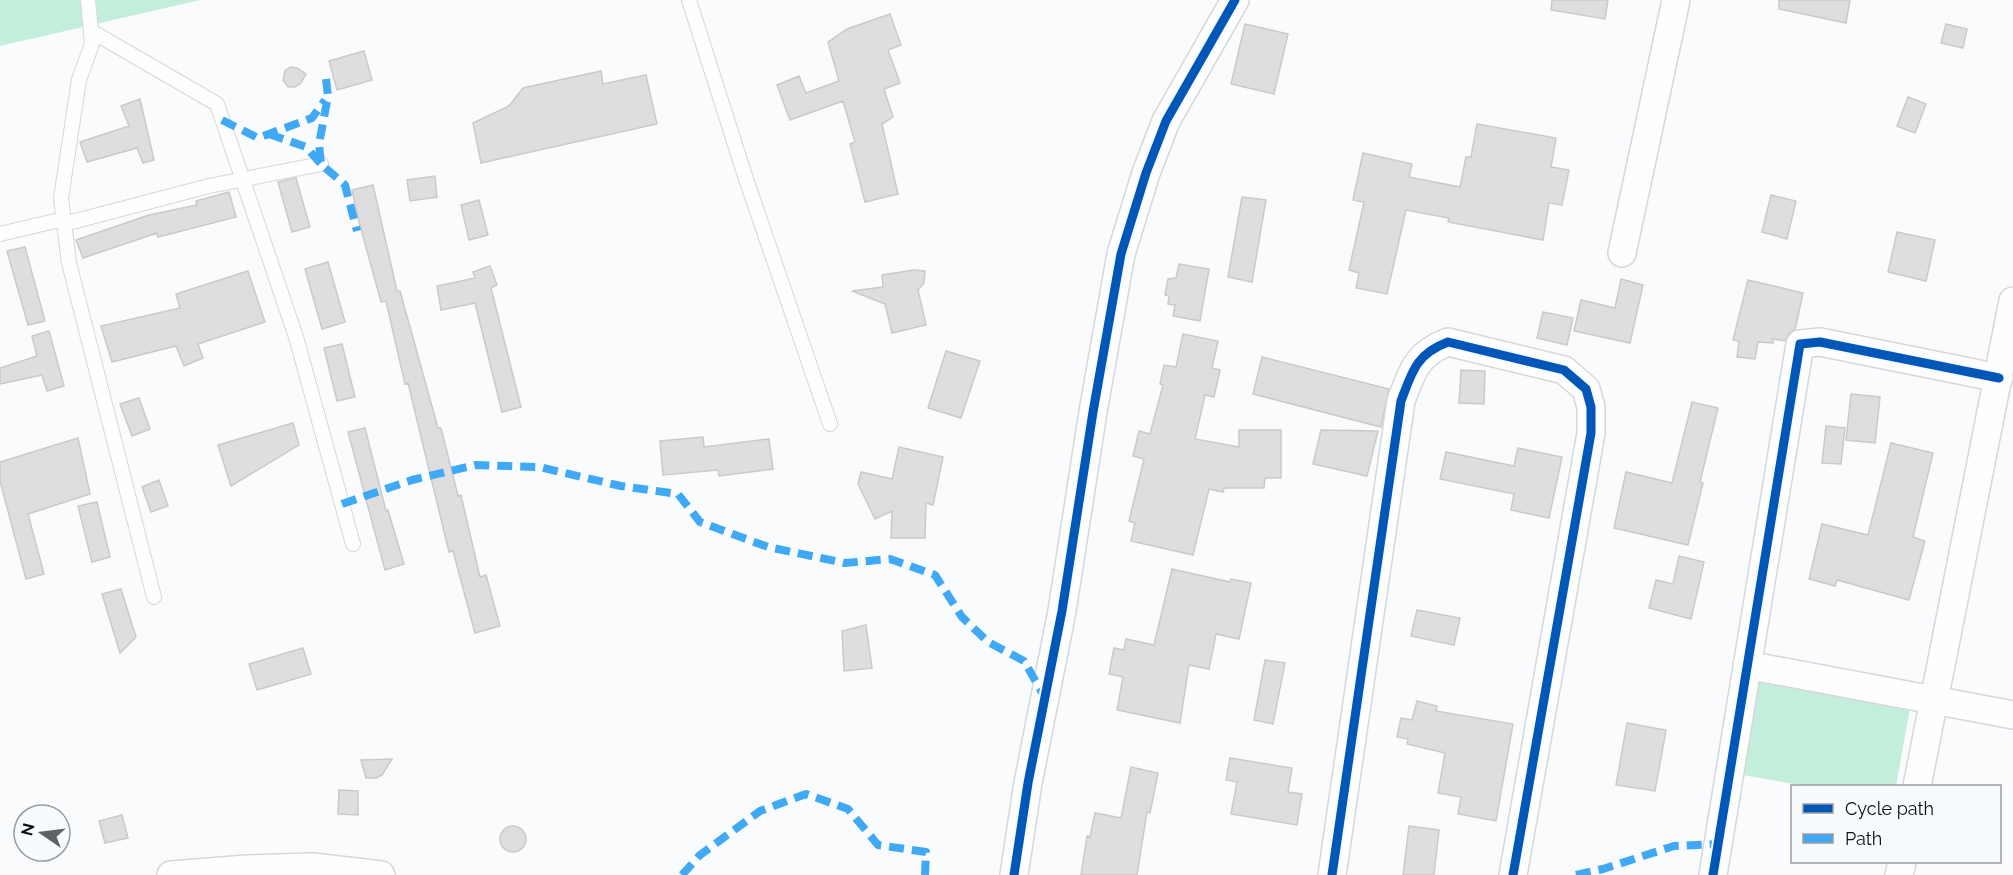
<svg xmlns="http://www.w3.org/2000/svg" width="2013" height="875" font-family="Raleway,sans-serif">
	<rect width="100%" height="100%" fill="#f9fbfd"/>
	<path fill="#c3eedb" d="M0,0H200L0,46Z
		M1753,681L1910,708L1896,786H1805L1737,774Z"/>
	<path fill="#dedddf" stroke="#cacacc" stroke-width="1.5" d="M1552,0H1608L1605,19L1551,10Z
		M1779,0H1850L1846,23L1779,9Z
		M890,14L901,45L888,50L900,83L884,89L893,117L882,124L898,194L865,202L850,144L855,142L843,101L790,120L777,85L799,76L806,93L839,81L828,42L847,29Z
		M1245,24L1288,34L1274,94L1231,84Z
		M1946,24L1967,29L1963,48L1941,43Z
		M364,51L372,80L337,90L329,61Z
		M290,67L297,68L306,74L301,83L295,87H288L283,80L285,71Z
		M601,71L603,84L646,75L657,124L481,163L473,123L509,106L523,88Z
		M1908,97L1926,104L1915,133L1897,126Z
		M140,99L154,160L143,163L137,148L87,162L80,142L129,126L121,106Z
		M1477,124L1556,138L1551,167L1569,170L1562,205L1549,203L1543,240L1448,222L1449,218L1406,210L1387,294L1356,288L1359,273L1349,270L1364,202L1353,200L1363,153L1412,164L1409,177L1460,187L1466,157H1471Z
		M435,176L437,197L410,201L407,180Z
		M296,178L310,227L292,232L278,182Z
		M373,185L397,291H400L438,428H441L458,496L461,495L480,577L486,575L500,626L475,633L453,551L449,552L408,383L405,384L386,301L381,302L358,218L352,190Z
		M229,192L236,217L158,237L157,233L83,258L76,240L149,215L197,205L196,201Z
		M1771,195L1796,201L1787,239L1762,232Z
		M1242,197L1266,200L1252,282L1228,277Z
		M479,200L488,235L469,240L461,205Z
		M1897,232L1935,240L1926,281L1888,272Z
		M25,247L45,321L28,325L7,251Z
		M328,262L345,322L322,329L305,269Z
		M1179,264L1209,269L1200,321L1173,316L1175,305L1168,304L1169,296L1165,295L1168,279L1176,278Z
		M490,266L497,285L491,288L521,407L502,412L475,303L441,310L437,286L475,278L473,272Z
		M914,270L925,271L924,283L918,290L926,325L892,333L885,304L852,291L883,287L882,275Z
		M248,271L265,322L198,344L203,358L184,366L176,346L112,362L101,326L180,308L176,294Z
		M1621,279L1643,285L1630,343L1574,331L1581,300L1615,308Z
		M1748,280L1803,293L1795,330L1789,333L1785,341L1773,339V343L1758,342L1755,359L1737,357L1739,341L1733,340Z
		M1543,312L1573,318L1567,345L1537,338Z
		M49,331L64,386L47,391L42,375L0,384V368L37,356L32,336Z
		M1183,334L1218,341L1212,368L1220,370L1214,397L1205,395L1195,439L1239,447V430H1281V478H1265L1264,488H1224L1223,492L1209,489L1193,555L1131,541L1135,523L1129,521L1144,459L1133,456L1139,431L1150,434L1163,385L1160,384L1164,365L1176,367Z
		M342,344L355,397L337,401L324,348Z
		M946,351L980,361L961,418L928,408Z
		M1262,357L1389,389L1381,427L1253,394Z
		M1461,370L1485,371L1484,404L1459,403Z
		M1851,394L1880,397L1875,443L1846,440Z
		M139,398L150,429L132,436L120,404Z
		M1692,402L1718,408L1700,482L1703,483L1688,545L1614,528L1626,472L1672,483Z
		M293,423L299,445L231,486L218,445Z
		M1826,426L1845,428L1841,464L1822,463Z
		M365,428L386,511L388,510L404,564L385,570L348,432Z
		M1321,430L1378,431L1367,476L1313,464Z
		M703,437L704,447L769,439L773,469L719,476L718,470L663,475L660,441Z
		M78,438L90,494L28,514L44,574L26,579L0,481V462Z
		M1891,443L1933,453L1913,537L1925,541L1909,600L1837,580L1835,586L1809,579L1822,524L1868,535Z
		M899,447L943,457L933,505L926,503L925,538H891L892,511L875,519L858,484L861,472L892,479Z
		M1518,448L1562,457L1549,518L1511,510L1514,494L1440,479L1446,452L1514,466Z
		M159,480L168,506L151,512L142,487Z
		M97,502L110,557L92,562L78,506Z
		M1679,556L1704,562L1691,619L1649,608L1656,580L1673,584Z
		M1172,569L1230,582L1231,579L1251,583L1239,639L1216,634L1209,669L1189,665L1180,723L1117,710L1123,677L1109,674L1114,648L1124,650L1126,639L1154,645Z
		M121,589L136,637L120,653L102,594Z
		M1417,610L1460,618L1454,645L1411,636Z
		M866,625L872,668L844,671L842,631Z
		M303,648L311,674L257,690L249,664Z
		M1265,660L1285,663L1273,724L1254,720Z
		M1417,701L1437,706L1436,711L1513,724L1496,821L1458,814L1461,797L1438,793L1445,753L1407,744L1408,739L1397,737L1401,718L1412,720Z
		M1627,723L1666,730L1655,791L1616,785Z
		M1230,758L1292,768L1288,792L1302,794L1297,825L1231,814L1237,782L1226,780Z
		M392,759L382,775L376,778H366L361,760Z
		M1131,767L1158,773L1150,813L1147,812L1137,875H1081L1087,836L1090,837L1095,813L1121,818Z
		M339,790L358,791V815L338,814Z
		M122,815L128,838L105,843L99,821Z
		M500 839a13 13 0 1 1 26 0a13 13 0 1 1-26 0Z
		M1409,826L1439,830L1434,875H1403Z"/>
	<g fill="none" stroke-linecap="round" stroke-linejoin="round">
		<g stroke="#d5d7da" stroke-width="16">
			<path id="lane" d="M88,0L92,44L79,80L61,198L69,263L154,597
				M689,0L746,179L830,424
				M91,31L217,104L296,337L353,544
				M64,224L209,186L321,164
				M0,234L64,219"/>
		</g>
		<g stroke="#d5d7da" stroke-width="30">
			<path id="street" d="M1622,253L1676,0
				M1747,665L2013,715
				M1917,786L2013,301
				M171,875L247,869L313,867L381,875
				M1014,875L1028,783L1062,611L1093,412L1121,254L1146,173L1166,121L1235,0
				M1332,875L1401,401C1412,372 1416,354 1448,342L1564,370L1586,389L1591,407V433L1513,875
				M1713,875L1800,344L1820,342L1999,378
				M1899,875L1902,862"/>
		</g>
		<use href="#lane" stroke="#fefeff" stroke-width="14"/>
		<use href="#street" stroke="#fefeff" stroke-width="27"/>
		<path stroke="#3fa9f5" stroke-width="8" stroke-dasharray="15 8" stroke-linecap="butt" d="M326,79L328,96L319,144L321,164L345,185L357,231
			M222,120L258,138L312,118L325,100
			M269,134L306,147L321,164
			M342,504L412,480L476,465L539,467L621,486L678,494L700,522L768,547L845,563L890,559L935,575L962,617L988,642L1024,661L1044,696
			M682,875L700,855L760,811L806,794L848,809L878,845L926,852L925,875
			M1576,875L1603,869L1674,846L1718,844"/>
		<g stroke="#f8fbfe" stroke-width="13">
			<path id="cycleway" d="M1014,875L1028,783L1062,611L1093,412L1121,254L1146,173L1166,121L1235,0
				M1332,875L1401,401C1412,372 1416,354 1448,342L1564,370L1586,389L1591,407V433L1513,875
				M1713,875L1800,344L1820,342L1999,378"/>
		</g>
		<use href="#cycleway" stroke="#0057b8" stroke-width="9"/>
	</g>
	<rect x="1791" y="785" width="210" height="78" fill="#f8fbfe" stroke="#9a9da0" stroke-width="1.5"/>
	<rect x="1803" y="804" width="30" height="9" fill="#0057b8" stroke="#9a9da0" stroke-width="1.5"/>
	<text x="1845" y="815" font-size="18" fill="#0c0f12">Cycle path</text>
	<rect x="1803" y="834" width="30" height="9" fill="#3fa9f5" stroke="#9a9da0" stroke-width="1.5"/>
	<text x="1845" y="845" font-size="18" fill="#0c0f12">Path</text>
	<g transform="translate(42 833) rotate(284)"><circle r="28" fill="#f8fbfe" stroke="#9a9da0" stroke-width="1.5"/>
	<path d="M0-4.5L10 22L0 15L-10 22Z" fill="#5f6264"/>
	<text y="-9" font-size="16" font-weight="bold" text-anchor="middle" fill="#0c0f12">N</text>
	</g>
</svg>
